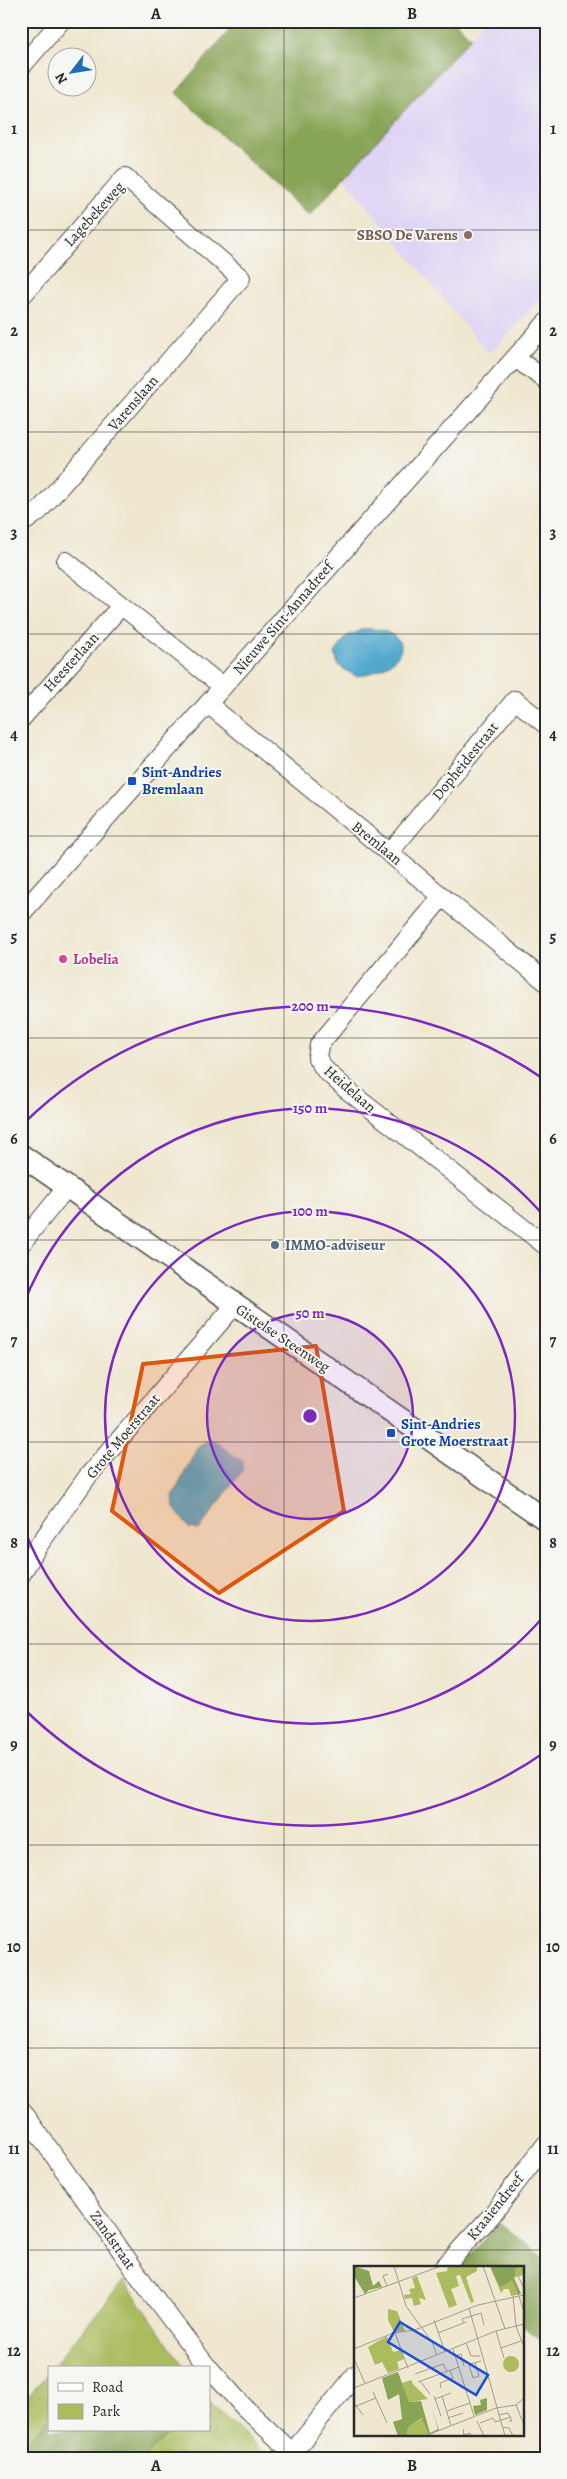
<svg xmlns="http://www.w3.org/2000/svg" width="567" height="2479" font-family="Alegreya,serif">
	<rect width="100%" height="100%" fill="#f6f6f2"/>
	<filter id="ink" filterUnits="userSpaceOnUse"><feTurbulence type="fractalNoise" baseFrequency=".02" numOctaves="2"/><feDisplacementMap in="SourceGraphic" scale="10" xChannelSelector="R" yChannelSelector="G"/><feConvolveMatrix kernelMatrix="1 2 1 2 8 2 1 2 1" color-interpolation-filters="sRGB"/></filter>
	<filter id="wash" filterUnits="userSpaceOnUse"><feTurbulence type="fractalNoise" baseFrequency=".0096" numOctaves="4" result="noise"/><feDisplacementMap in="SourceGraphic" scale="20" xChannelSelector="R" yChannelSelector="G"/><feGaussianBlur stdDeviation="1.12" result="paint"/><feColorMatrix in="noise" values="0 0 0 0 0 0 0 0 0 0 0 0 0 0 0 0 0 1.4 0 .05"/><feComposite in="paint" operator="in"/></filter>
	<g filter="url(#wash)">
		<rect width="100%" height="100%" fill="#efe7cf"/>
		<path fill="#e0d4f4" d="M485,21H546V292L494,350L487,352L344,177Z"/>
		<path fill="#abbc5f" stroke="#6b7445" d="M124,2280L185,2368H52Z
			M49,2372V2418L21,2450V2405Z
			M209,2402L269,2458H143L172,2430H209Z"/>
		<path fill="#88a456" stroke="#5a6840" d="M237,21H454L471,37L309,216L176,93Z
			M499,2222L546,2260V2343L523,2326V2268H459Z
			M49,2418V2430H172L143,2458H21V2450Z"/>
		<path fill="#51a8cd" stroke="#3e6a7c" d="M364,629C377,628 400,632 401,649C396,665 370,675 355,676L338,665L335,653L347,636Z
			M211,1439L243,1462L242,1471L199,1530L189,1528L174,1508L173,1496L198,1446Z"/>
	</g>
	<g filter="url(#ink)">
		<g fill="none" stroke-linecap="round" stroke-linejoin="round">
			<g stroke="#484744" stroke-width="20">
				<path id="minor" d="M21,67L61,21
					M21,297L125,177L241,278L39,511L27,520H21
					M515,358L546,380
					M66,561L223,687
					M208,704L546,982
					M21,719L121,606
					M389,853L515,700L546,725
					M442,897L319,1045L317,1058L325,1070L347,1090L546,1246
					M21,914L546,323
					M21,1244L67,1187
					M21,1575L36,1549L88,1476L235,1305
					M21,2109L151,2293L208,2368
					M443,2268L491,2216L546,2144
					M209,2368L244,2407L298,2458
					M292,2453L356,2374"/>
			</g>
			<g stroke="#484744" stroke-width="24">
				<path id="major" d="M21,1155L546,1520"/>
			</g>
			<use href="#minor" stroke="#fff" stroke-width="18"/>
			<use href="#major" stroke="#fff" stroke-width="21"/>
		</g>
	</g>
	<path fill="#df570e" fill-opacity="0.2" stroke="#df570e" stroke-width="4" stroke-linejoin="round" d="M316,1346L344,1511L219,1593L112,1511L143,1364Z"/>
	<path fill="none" stroke="#2b2b2b" stroke-width="1" stroke-opacity="0.55" d="M284,21V2458M21,230H546M21,432H546M21,634H546M21,836H546M21,1038H546M21,1240H546M21,1442H546M21,1644H546M21,1845H546M21,2048H546M21,2250H546"/>
	<circle cx="310" cy="1416" r="103" fill="#7b2cbf" fill-opacity=".12"/>
	<g fill="none" stroke="#7b2cbf" stroke-width="2.5">
		<circle cx="310" cy="1416" r="103"/>
		<circle cx="310" cy="1416" r="205"/>
		<path d="M544 1616A308 308 0 0 1 22 1524M22 1308A308 308 0 0 1 544 1216"/>
		<path d="M545 1752A410 410 0 0 1 23 1708M23 1124A410 410 0 0 1 545 1080"/>
	</g>
	<circle fill="#8d6e63" stroke="#f6f6f2" stroke-width="2" cx="468" cy="235" r="5"/>
	<g fill="#1a4fb4" stroke="#f6f6f2" stroke-width="2">
		<rect x="127" y="776" width="10" height="10" rx="2.5"/>
		<rect x="386" y="1428" width="10" height="10" rx="2.5"/>
	</g>
	<circle fill="#d1479c" stroke="#f6f6f2" stroke-width="2" cx="63" cy="959" r="5"/>
	<circle fill="#5c6f8a" stroke="#f6f6f2" stroke-width="2" cx="275" cy="1245" r="5"/>
	<g text-anchor="middle" stroke-width="4" stroke-linejoin="round" paint-order="stroke">
		<g font-size="15" fill="#2b2b2b" stroke="#f6f6f2">
			<text transform="translate(94 214) rotate(-48)" y="5">Lagebekeweg</text>
			<text transform="translate(133 403) rotate(-49)" y="5">Varenslaan</text>
			<text transform="translate(283 618) rotate(-49)" y="5">Nieuwe Sint-Annadreef</text>
			<text transform="translate(71 662) rotate(-48)" y="5">Heesterlaan</text>
			<text transform="translate(465 761) rotate(-51)" y="5">Dopheidestraat</text>
			<text transform="translate(377 843) rotate(39)" y="5">Bremlaan</text>
			<text transform="translate(350 1089) rotate(41)" y="5">Heidelaan</text>
			<text transform="translate(283 1338) rotate(34)" y="5">Gistelse Steenweg</text>
			<text transform="translate(123 1436) rotate(-50)" y="5">Grote Moerstraat</text>
			<text transform="translate(495 2207) rotate(-51)" y="5">Kraaiendreef</text>
			<text transform="translate(113 2240) rotate(55)" y="5">Zandstraat</text>
		</g>
		<g font-size="15" font-weight="bold" fill="#785e54" stroke="#f6f6f2" text-anchor="end">
			<text x="458" y="240">SBSO De Varens</text>
		</g>
		<g font-size="15" font-weight="bold" fill="#164399" stroke="#f6f6f2" text-anchor="start">
			<text x="142" y="777">Sint-Andries<tspan x="142" dy="17">Bremlaan</tspan></text>
			<text x="401" y="1429">Sint-Andries<tspan x="401" dy="17">Grote Moerstraat</tspan></text>
		</g>
		<g font-size="15" font-weight="bold" fill="#b23c85" stroke="#f6f6f2" text-anchor="start">
			<text x="73" y="964">Lobelia</text>
		</g>
		<g font-size="15" font-weight="bold" fill="#4e5e75" stroke="#f6f6f2" text-anchor="start">
			<text x="285" y="1250">IMMO-adviseur</text>
		</g>
	</g>
	<g transform="translate(354 2266)">
		<rect width="170" height="170" fill="#efe7cf"/>
		<path d="M94,0H123V5L112,11L120,36L117,37L106,9L102,10L105,20L97,23L103,39L95,42L82,7L93,5ZM136,0H170V7L160,12L167,28L157,30L155,23H150L147,27ZM63,10L72,34L65,32L67,38L60,40L58,32L51,33L50,29L57,28L55,23L61,22L58,12ZM34,43L43,45L51,65L40,66L34,54ZM33,70L39,86L47,84L50,93L43,96L45,103L34,107L28,96L21,99L14,81ZM149 98a8 8 0 1 1 16 0a8 8 0 1 1-16 0ZM57,114L59,118L74,133L55,136L48,117ZM69,152L75,169L53,170L54,161Z" fill="#abbc5f"/>
		<path d="M0,0L15,5L19,20L25,15L28,21L15,24L11,28L0,10ZM139,0L165,1L162,2L160,12L167,28H164L158,14L146,21L137,3ZM44,106L55,136L67,135L76,167L84,163L78,143L85,164L75,169L68,152L54,161L53,170H44L39,156L48,153L45,128L34,134L28,112ZM133,132V144L121,149L119,140L127,139L126,134Z" fill="#88a456"/>
		<path fill="none" stroke="#a19c8d" stroke-width="1" d="M40,0L52,40L78,76L83,89M129,0L151,63M170,8L164,10L170,22M159,11L170,46M33,20L29,10L34,8M159,30L162,60L170,81M0,32L87,0M115,42L151,170M80,54L91,86M110,57L108,53L127,47L130,59M142,65L150,92M41,67L54,102M84,67L112,56M112,77L117,90H126M147,82L167,75M0,83L39,67L61,64L124,39L170,29M99,83L120,150M101,90L107,88L110,100M0,93L11,117M121,97L125,110L119,112L115,99L116,98L127,95M61,108L89,98L93,105M66,115L76,128M64,116L105,101M0,122L142,65L170,58M87,122L86,117L99,112L96,105M19,126L33,157M80,130L87,150M88,130L97,160M81,133L97,127M0,137L9,149M162,139L170,159M0,141L22,132M93,145L116,137M145,149L154,147L158,155H155M94,152L109,147M123,155L130,170M141,156L157,151M126,157L139,152L141,156M148,161L155,162L159,170M109,163L110,169L116,167L117,170M71,170L142,142L162,139L170,132"/>
		<path fill="#1d4ed8" fill-opacity="0.15" stroke="#1d4ed8" stroke-width="2.5" d="M46,56L134,109L122,129L34,76Z"/>
		<rect width="170" height="170" fill="none" stroke="#2b2b2b" stroke-width="2.5"/>
	</g>
	<circle cx="310" cy="1416" r="8" fill="#7b2cbf" stroke="#f6f6f2" stroke-width="2.5"/>
	<g font-size="15" text-anchor="middle" font-weight="bold" fill="#7b2cbf" stroke="#f6f6f2" stroke-width="4" stroke-linejoin="round" paint-order="stroke">
		<text x="310" y="1011">200 m</text>
		<text x="310" y="1113">150 m</text>
		<text x="310" y="1216">100 m</text>
		<text x="310" y="1318">50 m</text>
	</g>
	<rect width="567" height="2479" fill="none" stroke="#f6f6f2" stroke-width="55"/>
	<rect x="48" y="2366" width="162" height="65" fill="#f6f6f2" stroke="#a5a5a2"/>
	<rect x="58" y="2383" width="25" height="8" fill="#ffffff" stroke="#a5a5a2"/>
	<text x="92" y="2392" font-size="15" fill="#2b2b2b">Road</text>
	<rect x="58" y="2404" width="25" height="15" fill="#abbc5f" stroke="#a5a5a2"/>
	<text x="92" y="2416" font-size="15" fill="#2b2b2b">Park</text>
	<g transform="translate(72 72) rotate(239)"><circle r="24" fill="#f6f6f2" stroke="#a5a5a2"/>
	<path d="M0-4L9 19L0 12L-9 19Z" fill="#1f6fb2"/>
	<text y="-8" font-size="14" font-weight="bold" text-anchor="middle" fill="#2b2b2b">N</text>
	</g>
	<rect x="28" y="28" width="512" height="2424" fill="none" stroke="#2b2b2b" stroke-width="2"/>
	<g font-size="16" text-anchor="middle" font-weight="bold" fill="#2b2b2b">
		<text x="156" y="19">A</text>
		<text x="412" y="19">B</text>
		<text x="14" y="134">1</text>
		<text x="553" y="134">1</text>
		<text x="14" y="336">2</text>
		<text x="553" y="336">2</text>
		<text x="14" y="538">3</text>
		<text x="553" y="538">3</text>
		<text x="14" y="740">4</text>
		<text x="553" y="740">4</text>
		<text x="14" y="942">5</text>
		<text x="553" y="942">5</text>
		<text x="14" y="1144">6</text>
		<text x="553" y="1144">6</text>
		<text x="14" y="1346">7</text>
		<text x="553" y="1346">7</text>
		<text x="14" y="1548">8</text>
		<text x="553" y="1548">8</text>
		<text x="14" y="1750">9</text>
		<text x="553" y="1750">9</text>
		<text x="14" y="1952">10</text>
		<text x="553" y="1952">10</text>
		<text x="14" y="2154">11</text>
		<text x="553" y="2154">11</text>
		<text x="14" y="2356">12</text>
		<text x="553" y="2356">12</text>
		<text x="156" y="2471">A</text>
		<text x="412" y="2471">B</text>
	</g>
</svg>
